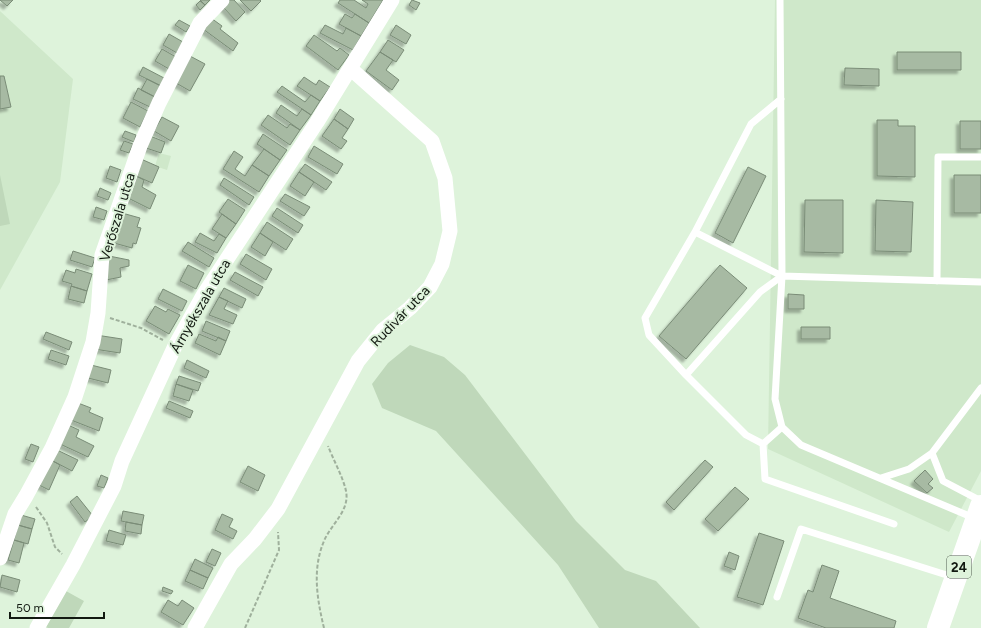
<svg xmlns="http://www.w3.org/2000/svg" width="981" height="628" font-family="Figtree,sans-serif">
	<defs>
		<filter id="shadow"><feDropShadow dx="-3.5" dy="3.5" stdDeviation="1" flood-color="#0004"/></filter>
	</defs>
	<rect width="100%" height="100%" fill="#def3db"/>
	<path fill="#cfe8ca" d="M775,0H981V471L949,532L768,449Z
		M0,11L73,79L60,182L0,290Z
		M159,153L171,156L167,170L155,166Z"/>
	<path fill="#bfd8ba" d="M0,175L10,224L0,226Z
		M410,345L444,357L465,375L576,521L625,570L656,581L700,628H599L558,565L436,431L382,408L372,384L388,363Z
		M66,591L84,601L69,628H48L46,627Z"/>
	<path fill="#a7baa3" stroke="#7a8c77" filter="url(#shadow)" d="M0,0H13L7,6Z
		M200,0H210L205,5Z
		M230,0H234L245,12L236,21L223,7Z
		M240,0H260L261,1L251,11Z
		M340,0H354L366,8L368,4L362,0H383L369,23L338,3Z
		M412,0L420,3L416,10L409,5Z
		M200,1L205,5L200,10L196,5Z
		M345,14L352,18L355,14L369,23L361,36L339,24Z
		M211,18L222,26L220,29L238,43L233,51L203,29Z
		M179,20L190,26L186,32L175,25Z
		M325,25L343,34L346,28L361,36L353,50L320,33Z
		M396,25L411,35L406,44L390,35Z
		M169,34L183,42L177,53L163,45Z
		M314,35L337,51L340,48L349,55L338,70L306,46Z
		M388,40L404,50L396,62L380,52Z
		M162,49L176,57L169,69L155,61Z
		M380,52L393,60L386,70L399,80L392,90L366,71Z
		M897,52H961V70H897Z
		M190,56L205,64L190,91L176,83Z
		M143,67L164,78L161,86L139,75Z
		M845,68L879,69V86L844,85Z
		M0,76H4L11,107L0,109Z
		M304,77L316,85L319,80L330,87L320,101L297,86Z
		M147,79L161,86L155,97L141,90Z
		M282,86L305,102L311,95L320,101L311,115L277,92Z
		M138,88L155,97L150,107L133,99Z
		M131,102L148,111L140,127L123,118Z
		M281,105L297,116L302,109L311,115L300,130L276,113Z
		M340,109L354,119L348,129L334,119Z
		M268,115L287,128L290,124L300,130L290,145L261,125Z
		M162,117L179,126L171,141L154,131Z
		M334,119L348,129L342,138L347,141L341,149L322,136Z
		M877,120H898V126H915V177L877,176Z
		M960,121H981V149H960Z
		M125,131L136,135L134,142L122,137Z
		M263,134L287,150L280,160L257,144Z
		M150,136L165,142L161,153L146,148Z
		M124,141L133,144L129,153L120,150Z
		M314,146L343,164L337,174L308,157Z
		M264,149L280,160L269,176L252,165Z
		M234,151L243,157L235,169L245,176L252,165L269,176L259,192L223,169Z
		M141,159L159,167L152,183L134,175Z
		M305,164L332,182L326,190L299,172Z
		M110,166L121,170L117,182L106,178Z
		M748,167L766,176L733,243L715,233Z
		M299,172L314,182L305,196L290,186Z
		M134,175L144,180L142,187L156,195L150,209L126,197Z
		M954,175H981V213H954Z
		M224,178L254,197L249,205L220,185Z
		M100,188L111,193L108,200L97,196Z
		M285,194L310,207L304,216L280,201Z
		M228,199L245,210L236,224L219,212Z
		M805,200H843V253L804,252Z
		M876,200L913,202L911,252L875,251Z
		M96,207L107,211L104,220L93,217Z
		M277,208L303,225L298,233L272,216Z
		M122,213L140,218L137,227L141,228L136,244L133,243L132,248L114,243Z
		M222,214L236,224L226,238L212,229Z
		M267,222L293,239L286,250L260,233Z
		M200,233L214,241L219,234L226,238L217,253L195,242Z
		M260,233L273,242L265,256L251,247Z
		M188,242L214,258L209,267L182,251Z
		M73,251L95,258L92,267L70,260Z
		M246,254L272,269L266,280L240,264Z
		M109,256L129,260V266L120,268L121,277L106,280Z
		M188,265L204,273L196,289L180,281Z
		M720,265L747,288L686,359L659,336Z
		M76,269L92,274L87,291L71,286L72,284L62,281L66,270L75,273Z
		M235,272L263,287L258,296L230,280Z
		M71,286L87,291L84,303L68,299Z
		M224,288L246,299L242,308L219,297Z
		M163,289L187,301L182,311L158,299Z
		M788,294L804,295V309H788Z
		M219,297L228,301L224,309L237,315L233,324L209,315Z
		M155,306L166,312L168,309L180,315L169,334L146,321Z
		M206,321L230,331L226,341L202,331Z
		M801,327H830V339H801Z
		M46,332L72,342L69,350L43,339Z
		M199,334L216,341L218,337L226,341L220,355L195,343Z
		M96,335L122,339L120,353L94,349Z
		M51,350L69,356L66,365L48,359Z
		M187,360L209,371L206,378L184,368Z
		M91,365L111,370L108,383L88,378Z
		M179,376L201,383L198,391L176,384Z
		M176,384L193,390L189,401L173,396Z
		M169,401L193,411L190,418L166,408Z
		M78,403L91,408L89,412L103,418L99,431L71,420Z
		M68,425L79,430L76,437L94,446L88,457L60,444Z
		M31,444L39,447L33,462L25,459Z
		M57,450L78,460L72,471L51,460Z
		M51,460L60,465L49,490L39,485Z
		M705,460L713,467L674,510L666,502Z
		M248,466L265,475L258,491L240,482Z
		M925,470L933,479L928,484L933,488L927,493L914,481Z
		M101,475L108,478L104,488L97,486Z
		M735,487L749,499L718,531L705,519Z
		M77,496L93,516L85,522L70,502Z
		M123,511L144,515L142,525L121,521Z
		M222,514L233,519L229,527L237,531L233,539L215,530Z
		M21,515L35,519L32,529L18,525Z
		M126,522L142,525L141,534L125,531Z
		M18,525L32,529L28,544L14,540Z
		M109,530L126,535L123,545L106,541Z
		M759,533L784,541L763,605L737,597Z
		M14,540L24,543L19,563L8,560Z
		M212,549L221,553L215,566L206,562Z
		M729,552L739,556L735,570L724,566Z
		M195,559L213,568L208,578L190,570Z
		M822,565L839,571L830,598L896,621L894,628H826L798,618L808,590L813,592Z
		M190,570L208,578L203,589L185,581Z
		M2,575L20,580L17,592L0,587Z
		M163,587L173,591L171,594L162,591Z
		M168,600L178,606L182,600L194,608L183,625L161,612Z"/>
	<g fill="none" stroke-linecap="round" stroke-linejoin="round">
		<path stroke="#9fb09c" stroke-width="2" stroke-dasharray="4 2" stroke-linecap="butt" d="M110,318L141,328L163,340
			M36,507L47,523L55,547L62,554
			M245,628L279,550L278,532
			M324,628C317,599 312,569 324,541C331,524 350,511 346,491C343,477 333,459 328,446"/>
		<path stroke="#fff" stroke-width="7" d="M780,0L782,276L775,399L782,427L801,445L974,518
			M781,99L751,124L695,232L782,276L981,282
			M937,281L938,157H981
			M686,375L649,335L645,318L695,232
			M981,388L932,453L943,481L981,501
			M782,427L763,444L765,479L894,524
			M763,444L746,435L686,375L760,292L782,276
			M881,478L909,469L932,453
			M777,597L801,529L953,577"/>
		<path stroke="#fff" stroke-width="15" d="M0,558L15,514L26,496L52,448L75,397L93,342L98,313L102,255L140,146L159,103L200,23L222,0
			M37,628L73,565L114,486L122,461L175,346L204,294L317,122L392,0
			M195,628L231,564L255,539L278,509L358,361L383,330L410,308L430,287L442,264L450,231L445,178L432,141L351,69"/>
		<path stroke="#fff" stroke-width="22" d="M938,628L981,506"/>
	</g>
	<g text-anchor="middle" stroke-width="4" stroke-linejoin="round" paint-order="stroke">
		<rect fill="#def3db" stroke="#4f5a4e" stroke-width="1" x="947" y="556" width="24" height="22" rx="3"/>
		<g font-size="13" font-weight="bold" fill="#121911">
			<text x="959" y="572">24</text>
		</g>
		<g font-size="14" fill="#121911" stroke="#def3db">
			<text transform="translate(117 217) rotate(-73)" y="5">Verőszala utca</text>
			<text transform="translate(200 306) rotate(-60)" y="5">Árnyékszala utca</text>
			<text transform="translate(400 316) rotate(-46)" y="5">Rudivár utca</text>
		</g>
	</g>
	<path d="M10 612v6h94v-6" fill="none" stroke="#121911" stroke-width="2"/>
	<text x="16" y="612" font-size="12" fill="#121911" stroke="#def3db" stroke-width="3" paint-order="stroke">50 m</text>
</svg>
